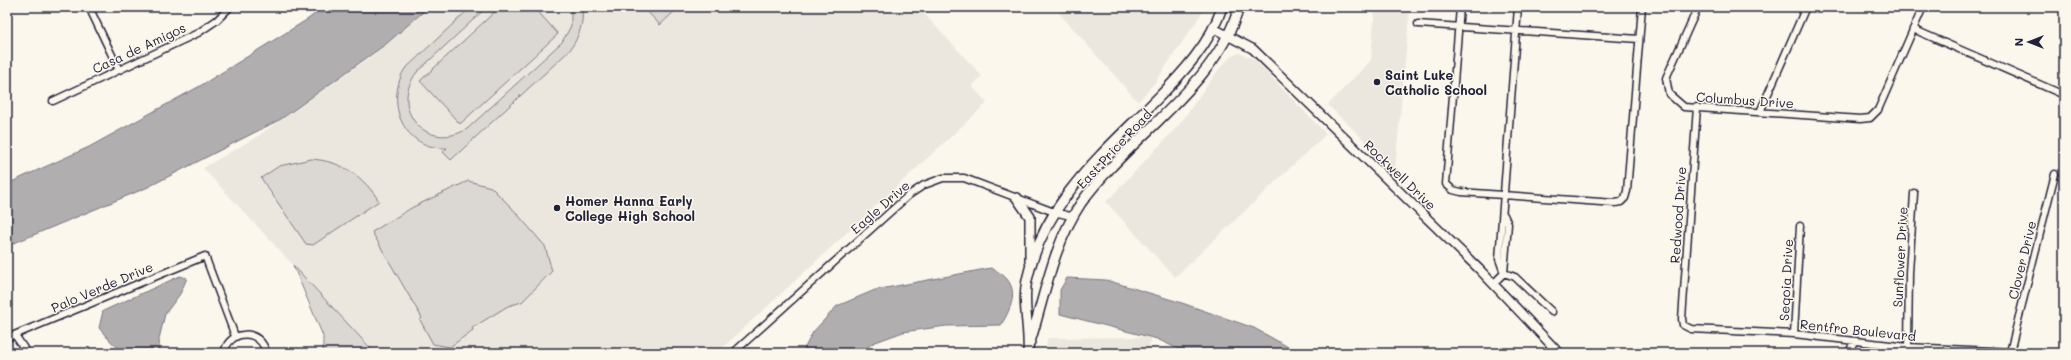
<svg xmlns="http://www.w3.org/2000/svg" width="2071" height="360" font-family="Mali,sans-serif">
	<rect width="100%" height="100%" fill="#fbf7ec"/>
	<filter id="ink" filterUnits="userSpaceOnUse"><feTurbulence type="fractalNoise" baseFrequency=".025" numOctaves="2"/><feDisplacementMap in="SourceGraphic" scale="8" xChannelSelector="R" yChannelSelector="G"/><feConvolveMatrix kernelMatrix="1 2 1 2 8 2 1 2 1" color-interpolation-filters="sRGB"/></filter>
	<g filter="url(#ink)">
		<path fill="#ebe7df" d="M431,7H918L982,76L972,86L987,103L717,353H375L203,168L258,136L293,111L370,57Z
			M1066,7H1206L1156,81L1138,102L1059,13Z
			M1375,7H1410L1395,170L1328,105L1371,60Z
			M1239,53L1254,59L1326,134L1175,277L1106,202L1179,125L1218,70L1230,57Z
			M1150,337L1149,353H1046L1047,338Z"/>
		<path fill="#dbd8d3" stroke="#7e7d87" d="M471,7H487L417,72C388,109 427,153 467,129L562,42L571,26V7H582C584,24 579,36 570,50L451,160L443,152L447,148C404,150 385,105 404,70Z
			M500,7H534L558,34L460,124L420,81Z
			M643,7H679L660,25Z
			M311,159C342,161 363,176 379,201L313,245L306,244L261,178L279,166Z
			M468,181L491,187L512,208L545,246L552,271L522,302L508,306L472,328L473,330L450,347L433,344L420,320L422,318L372,232L413,207Z
			M293,265L375,353H323V336Z"/>
		<path fill="#b1aeb0" stroke="#787681" d="M324,7H429L386,44L281,119L146,188L7,246V184L89,147L200,86L308,19Z
			M991,268C1020,281 1016,301 1001,325L946,326L903,332L873,343L860,353H802L813,332L837,306L875,290Z
			M180,276L187,278L180,294L165,314L159,339L160,353C125,353 123,357 99,328L103,311Z
			M1067,278L1106,280L1179,302L1254,328L1299,353H1187L1157,339L1060,314V290Z"/>
		<g fill="none" stroke-linecap="round" stroke-linejoin="round">
			<g stroke="#22223b" stroke-width="9">
				<path id="minor" d="M89,7L119,70
					M1460,7L1446,184L1453,190L1461,192L1615,203L1621,202L1625,198L1627,191L1642,7
					M1698,7L1666,78L1669,94L1684,107L1860,119L1870,118L1878,110L1923,7
					M1418,24L1639,39
					M1913,29L2064,95
					M53,101L198,33L217,20L230,7
					M1697,107L1682,319L1683,325L1691,329L1794,334L1908,347L2032,353
					M1760,112L1806,7
					M1504,273L1499,259L1518,7
					M1504,273L1515,277L1552,312
					M1493,284L1504,273L1508,224L1504,215
					M1794,334L1800,226
					M15,335L27,353
					M7,338L205,256L235,336
					M1908,347L1909,273L1914,193
					M2010,352L2055,174
					M224,353C229,329 261,328 266,353
					M733,353L909,195L924,185L943,178H964L1054,212L1074,217
					M1545,353L1552,347
					M1849,353L1854,341"/>
			</g>
			<g stroke="#22223b" stroke-width="11">
				<path id="tertiary" d="M1213,28L1253,49L1479,269L1559,353"/>
			</g>
			<g stroke="#22223b" stroke-width="12">
				<path id="secondary" d="M1017,198L1030,217V262
					M1030,342C1045,295 1053,245 1081,203C1127,138 1217,86 1239,7
					M1028,353C1030,329 1022,304 1027,280C1044,202 1102,154 1156,100C1182,74 1211,43 1222,7"/>
			</g>
			<use href="#minor" stroke="#fbf7ec" stroke-width="6"/>
			<use href="#tertiary" stroke="#fbf7ec" stroke-width="8"/>
			<use href="#secondary" stroke="#fbf7ec" stroke-width="9"/>
		</g>
	</g>
	<g fill="#22223b" stroke="#fbf7ec" stroke-width="1.5">
		<circle cx="1377" cy="82" r="4"/>
		<circle cx="557" cy="208" r="4"/>
	</g>
	<g text-anchor="middle" stroke-width="3" stroke-linejoin="round" paint-order="stroke">
		<g font-size="13" fill="#22223b" stroke="#fbf7ec">
			<text transform="translate(139 48) rotate(-25)" y="5">Casa de Amigos</text>
			<text transform="translate(1745 100) rotate(4)" y="5">Columbus Drive</text>
			<text transform="translate(1114 149) rotate(-47)" y="5">East Price Road</text>
			<text transform="translate(1400 175) rotate(44)" y="5">Rockwell Drive</text>
			<text transform="translate(880 207) rotate(-41)" y="5">Eagle Drive</text>
			<text transform="translate(1678 215) rotate(-86)" y="5">Redwood Drive</text>
			<text transform="translate(1900 257) rotate(-87)" y="5">Sunflower Drive</text>
			<text transform="translate(2022 260) rotate(-76)" y="5">Clover Drive</text>
			<text transform="translate(1786 280) rotate(-87)" y="5">Seqoia Drive</text>
			<text transform="translate(102 287) rotate(-23)" y="5">Palo Verde Drive</text>
			<text transform="translate(1858 330) rotate(6)" y="5">Rentfro Boulevard</text>
		</g>
		<g font-size="13" font-weight="bold" fill="#22223b" stroke="#fbf7ec" text-anchor="start">
			<text x="1385" y="80">Saint Luke<tspan x="1385" dy="15">Catholic School</tspan></text>
			<text x="565" y="206">Homer Hanna Early<tspan x="565" dy="15">College High School</tspan></text>
		</g>
	</g>
	<rect width="2071" height="360" fill="none" stroke="#fbf7ec" stroke-width="24"/>
	<rect x="12" y="12" width="2047" height="336" fill="none" stroke="#22223b" stroke-width="1.5" filter="url(#ink)"/>
	<g transform="translate(2029 42) rotate(270)" stroke="#fbf7ec" stroke-width="3" paint-order="stroke">
	<path d="M0-3L7 15L0 10L-7 15Z" fill="#22223b"/>
	<text y="-6" font-size="11" font-weight="bold" text-anchor="middle" fill="#22223b">N</text>
	</g>
</svg>
